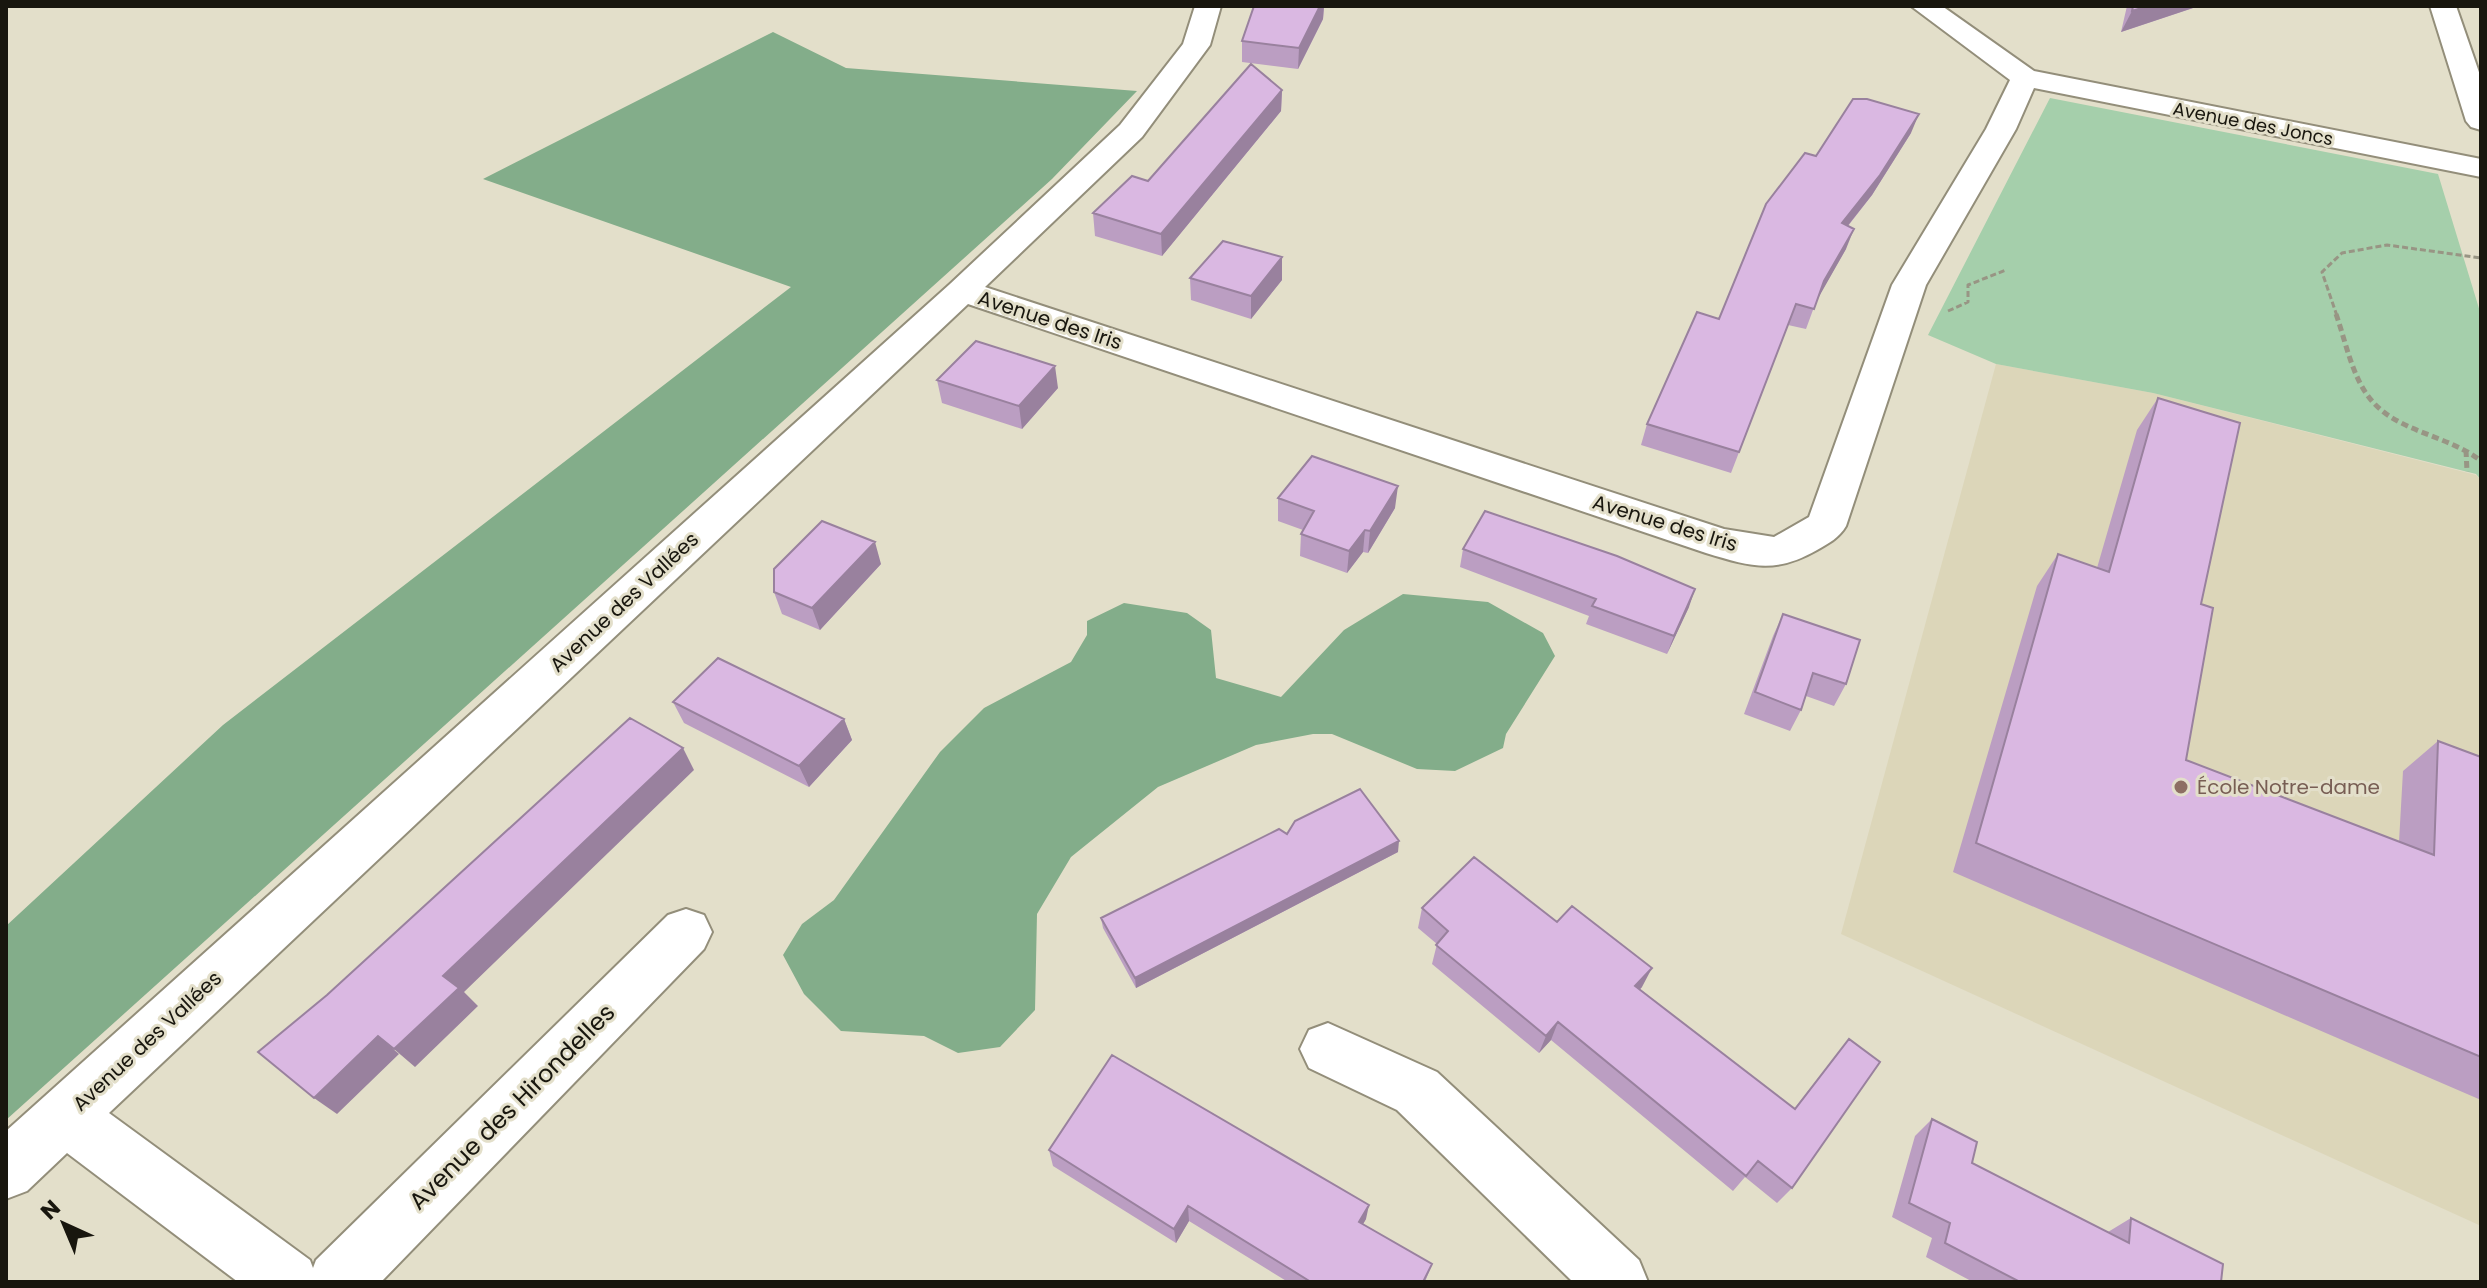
<svg xmlns="http://www.w3.org/2000/svg" width="2487" height="1288" font-family="Poppins,sans-serif">
	<rect width="100%" height="100%" fill="#e3dfca"/>
	<path fill="#dcd6b9" d="M1996,364L2153,393L2476,475L2481,480V1226L1841,934Z"/>
	<path fill="#a5cfab" d="M2050,98L2438,174L2481,315V480L2476,474L2153,393L1996,364L1928,335Z"/>
	<path fill="#83ad8a" d="M773,32L846,68L1137,91L1052,179L6,1120V926L223,725L791,287L483,179Z
		M1403,594L1488,602L1543,633L1555,656L1506,734L1503,748L1455,771L1417,769L1332,734H1313L1256,745L1158,787L1071,857L1037,914L1035,1010L1000,1047L958,1053L924,1036L841,1031L804,994L783,955L802,924L834,900L940,752L984,708L1071,662L1087,635V621L1124,603L1187,613L1211,630L1216,678L1281,697L1344,630Z"/>
	<g fill="none" stroke-linecap="round" stroke-linejoin="round">
		<g stroke="#938e7a" stroke-width="4">
			<path id="street" d="M1195,6H1221L1210,45L1142,137L985,287L1724,529L1774,537L1809,517L1892,285L1986,129L2010,80L1911,6H1942L2034,71L2481,159V177L2034,88L2016,129L1926,285L1846,526C1839,538 1829,543 1817,550C1775,574 1752,567 1706,553L968,304L109,1113L310,1260L313,1268L316,1260L668,915L686,909L704,915L712,932L704,949L381,1282H238L67,1153L27,1191L6,1199V1131L950,284L1120,125L1183,44Z
				M2430,6H2456L2481,78V130L2471,127L2466,121Z
				M1328,1023L1437,1072L1639,1260L1648,1282H1573L1397,1110L1309,1068L1300,1049L1309,1030Z"/>
		</g>
		<path stroke="#989584" stroke-width="3" stroke-dasharray="6 3" stroke-linecap="butt" d="M1948,311L1968,302V285L2006,270
			M2337,316L2322,272L2342,253L2387,245L2481,258"/>
		<path stroke="#989584" stroke-width="5" stroke-dasharray="7 4" stroke-linecap="butt" d="M2336,314C2346,342 2352,378 2372,401C2398,432 2450,436 2481,461
			M2466,450L2467,472"/>
		<use href="#street" fill="#fff" fill-rule="evenodd"/>
	</g>
	<path fill="#bb9ec2" d="M1320,6H1324L1323,19L1298,69L1242,62V41Z
		M2127,6H2199L2121,32Z
		M1282,90L1281,111L1162,256L1095,236L1093,213L1148,181Z
		M1911,133L1872,195L1848,226L1846,249L1817,299L1806,329L1788,325L1731,473L1641,445L1647,424L1719,319L1816,156Z
		M1282,257V280L1251,319L1191,300L1190,278Z
		M937,380L1058,388L1022,429L942,403Z
		M2158,398L2201,604L2186,760L2399,842L2403,771L2438,741L2481,757V1100L1953,872L2037,586L2058,554L2097,568L2137,430Z
		M1278,498L1395,508L1368,553L1363,552L1347,573L1300,556L1301,534L1303,530L1278,521Z
		M1463,549L1689,607L1667,654L1586,624L1589,616L1460,567Z
		M881,564L820,630L782,614L774,592Z
		M1783,614L1846,684L1834,706L1806,696L1801,710L1790,731L1744,714L1773,636Z
		M673,702L844,719L852,740L809,787L684,723Z
		M1287,834L1398,852L1136,988L1103,928L1101,918Z
		M1422,908L1642,987L1640,989L1794,1109L1835,1057L1792,1188L1777,1203L1745,1177L1733,1191L1551,1040L1539,1053L1432,964L1437,944L1418,928Z
		M1932,1119L1972,1163L2108,1232L2131,1218L2221,1282H1973L1926,1257L1932,1238L1892,1217L1915,1136Z
		M1049,1150L1366,1219L1363,1224L1432,1264L1425,1282H1288L1189,1221L1176,1243L1053,1166Z"/>
	<path fill="#99819e" d="M1320,6H1324L1323,19L1298,69L1299,48Z
		M2148,6H2199L2121,32L2132,11Z
		M1282,90L1281,111L1162,256L1161,234Z
		M1919,114L1911,133L1872,195L1834,243L1842,223Z
		M1854,229L1846,249L1816,302L1824,281Z
		M1282,257V280L1251,319V296Z
		M1055,366L1058,388L1022,429L1019,406Z
		M1398,486L1395,508L1368,553L1370,531Z
		M1365,530L1363,552L1347,573L1349,551Z
		M875,542L881,564L820,630L812,608Z
		M1695,589L1689,607L1667,654L1674,636Z
		M844,719L852,740L809,787L799,766Z
		M683,748L694,770L464,992L478,1006L415,1067L394,1049L443,976Z
		M1399,841L1398,852L1136,988L1135,978Z
		M1652,968L1642,987L1626,1004L1635,986Z
		M1558,1022L1551,1040L1539,1053L1546,1036Z
		M378,1036L399,1054L337,1114L314,1098Z
		M1369,1205L1366,1219L1356,1236L1359,1222Z
		M1188,1206L1189,1221L1176,1243L1174,1229Z"/>
	<path fill="#dab8e2" stroke="#99819e" stroke-width="2" d="M1254,6H1320L1299,48L1242,41Z
		M2133,6H2148L2132,11Z
		M1251,64L1282,90L1161,234L1093,213L1132,176L1148,181Z
		M1853,99H1867L1919,114L1880,175L1842,223L1854,229L1824,281L1814,309L1796,304L1739,452L1647,424L1697,312L1719,319L1766,204L1805,153L1816,156Z
		M1223,241L1282,257L1251,296L1190,278Z
		M976,341L1055,366L1019,406L937,380Z
		M2158,398L2240,423L2201,604L2213,608L2186,760L2434,855L2438,741L2481,757V1057L1976,843L2058,554L2109,572Z
		M1312,456L1398,486L1370,531L1365,530L1349,551L1301,534L1314,511L1278,498Z
		M1485,511L1617,556L1695,589L1674,636L1592,606L1596,599L1463,549Z
		M822,521L875,542L812,608L774,592V569Z
		M1783,614L1860,640L1846,684L1813,673L1801,710L1755,692Z
		M718,658L844,719L799,766L673,702Z
		M630,718L683,748L443,976L459,988L394,1049L378,1036L314,1098L258,1052L327,995Z
		M1360,789L1399,841L1135,978L1101,918L1279,829L1287,834L1295,821Z
		M1474,857L1557,922L1572,906L1652,968L1635,986L1795,1109L1849,1039L1880,1062L1792,1188L1758,1161L1746,1176L1558,1022L1546,1036L1436,945L1448,931L1422,908Z
		M1112,1055L1369,1205L1359,1222L1432,1264L1423,1282H1311L1188,1206L1174,1229L1049,1150Z
		M1932,1119L1977,1142L1972,1163L2129,1243L2131,1218L2223,1264L2221,1282H2020L1945,1243L1950,1223L1909,1203Z"/>
	<circle fill="#8d6e63" stroke="#e3dfca" stroke-width="3" cx="2181" cy="787" r="8"/>
	<g text-anchor="middle" stroke-width="6" stroke-linejoin="round" paint-order="stroke">
		<g font-size="18" fill="#18160e" stroke="#e3dfca">
			<text transform="translate(2253 124) rotate(11)" y="6">Avenue des Joncs</text>
		</g>
		<g font-size="20" fill="#18160e" stroke="#e3dfca">
			<text transform="translate(1050 320) rotate(18)" y="7">Avenue des Iris</text>
			<text transform="translate(1665 523) rotate(17)" y="7">Avenue des Iris</text>
			<text transform="translate(624 602) rotate(-43)" y="7">Avenue des Vallées</text>
			<text transform="translate(147 1041) rotate(-43)" y="7">Avenue des Vallées</text>
		</g>
		<g font-size="20" fill="#785e54" stroke="#e3dfca" text-anchor="start">
			<text x="2197" y="794">École Notre-dame</text>
		</g>
		<g font-size="24" fill="#18160e" stroke="#e3dfca">
			<text transform="translate(512 1107) rotate(-45)" y="8">Avenue des Hirondelles</text>
		</g>
	</g>
	<rect width="2487" height="1288" fill="none" stroke="#18160e" stroke-width="16"/>
	<g transform="translate(64 1224) rotate(316)" stroke="#e3dfca" stroke-width="6" paint-order="stroke">
	<path d="M0-6L14 30L0 20L-14 30Z" fill="#18160e"/>
	<text y="-12" font-size="22" font-weight="bold" text-anchor="middle" fill="#18160e">N</text>
	</g>
</svg>
